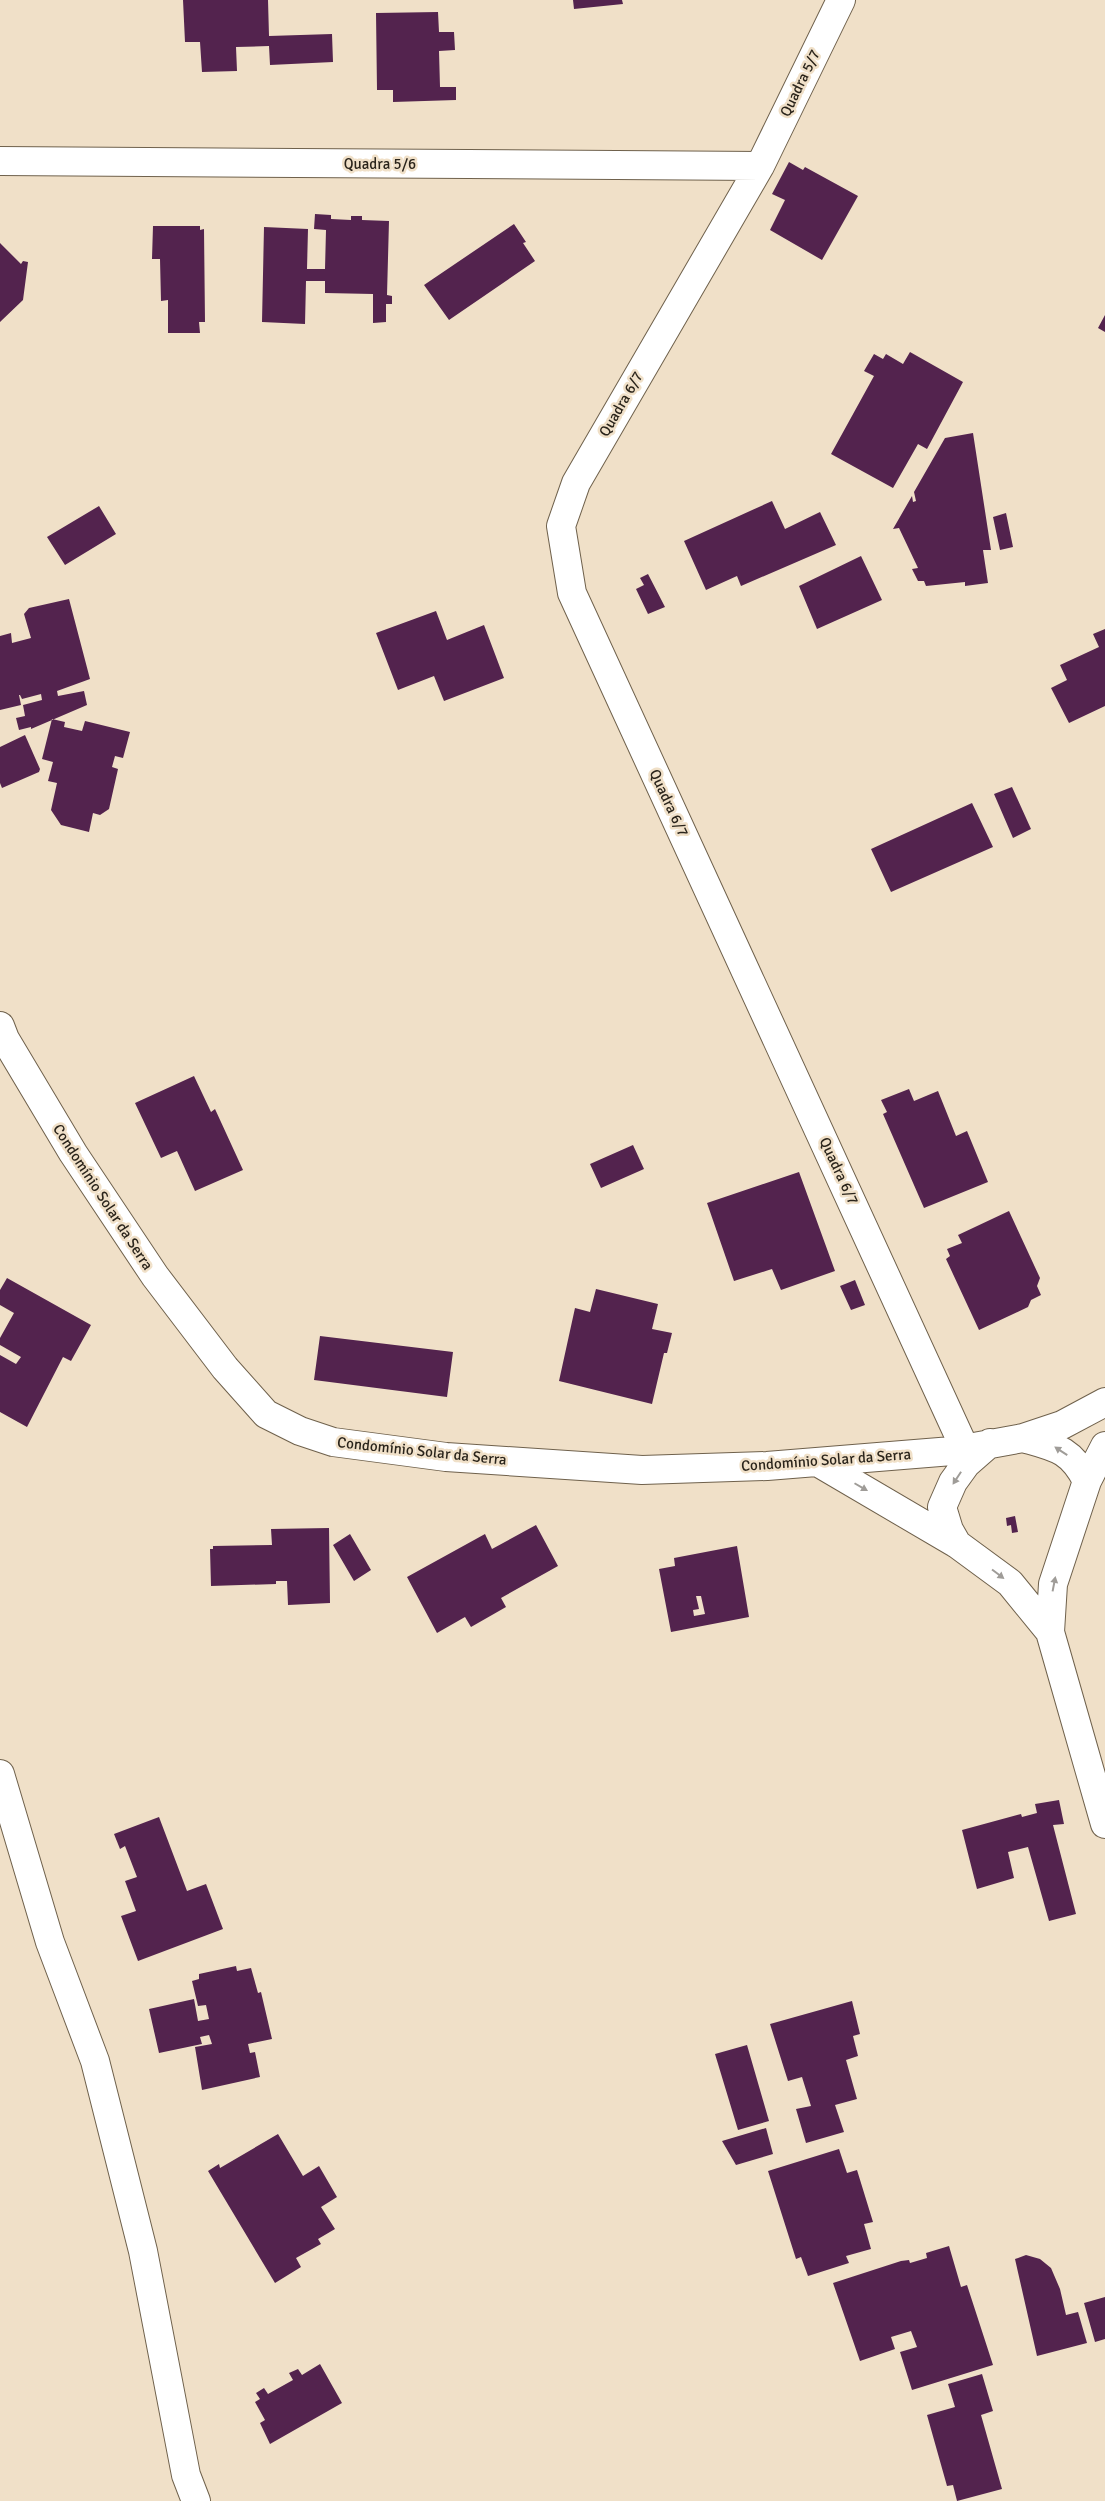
<svg xmlns="http://www.w3.org/2000/svg" width="1105" height="2501" font-family="Signika,sans-serif">
	<rect width="100%" height="100%" fill="#f0e0c8"/>
	<path fill="#53234e" fill-rule="evenodd" d="M183,0H268L269,36L332,34L333,62L270,65L269,46L236,47L237,71L202,72L200,42H185Z
		M573,0H622L623,4L574,9Z
		M438,12L439,32H454L455,50L439,51L440,87H456V100L393,102V90H377L376,13Z
		M789,162L803,170L805,167L858,196L822,260L770,230L785,200L772,194Z
		M315,214L331,215V219L351,220V216H362V220L389,221L387,295L392,296V304H386V322L373,323V294L325,293V281H306L305,324L262,322L264,227L308,229L307,269H325L326,230L314,229Z
		M514,224L526,242L523,243L535,261L449,320L424,285Z
		M153,226H200V230L204,229L205,322H199L200,333H168V300L161,301L160,259H152Z
		M0,243L21,264L23,261L28,262L23,300L0,322Z
		M1105,315V332L1098,328Z
		M910,352L963,382L927,449L918,444L893,488L831,454L874,376L864,371L874,354L883,359L886,354L903,364Z
		M973,433L991,550H983L988,583L965,586V582L926,586L924,581H918L912,569L918,568L899,528L893,529L912,496L913,502L916,501L914,492L945,438Z
		M772,501L785,529L820,512L836,545L741,586L737,576L706,590L684,541Z
		M99,506L116,534L65,565L47,537Z
		M1006,513L1013,547L1000,550L993,517Z
		M861,556L882,600L817,629L799,586Z
		M648,574L665,607L648,614L636,589L644,585L640,578Z
		M69,599L90,679L57,691L58,696L84,691L87,705L31,729V727L19,730L16,718L25,716L23,705L42,700L41,694L22,699L20,695H19L21,705L0,710V636L11,633L12,643L31,638L24,614L29,608Z
		M436,611L447,640L484,625L504,678L444,701L434,676L398,690L376,633Z
		M1105,629V706L1069,723L1051,688L1067,680L1060,665L1099,647L1093,634Z
		M52,719L65,722L64,727L82,731L85,721L130,732L123,758L115,756L112,767L118,769L109,809L100,815L93,813L89,832L61,825L51,810L57,783L48,781L53,762L42,759Z
		M25,735L40,769L39,772L2,788L0,783V747Z
		M1012,787L1031,829L1013,838L994,794Z
		M972,803L993,847L891,892L871,849Z
		M194,1076L211,1112L215,1109L243,1170L195,1191L177,1151L161,1158L135,1103Z
		M909,1089L914,1101L938,1091L956,1136L967,1131L988,1182L924,1208L883,1114L887,1112L881,1100Z
		M633,1145L644,1169L601,1188L590,1164Z
		M799,1172L835,1271L781,1290L772,1269L734,1281L707,1203Z
		M1009,1211L1040,1278L1037,1286L1041,1295L1031,1300L1028,1307L979,1330L946,1259L950,1256L947,1249L962,1243L958,1235Z
		M7,1278L91,1325L71,1361L63,1357L27,1427L0,1412V1355L16,1364L21,1357L0,1345V1338L14,1313L0,1305V1290Z
		M855,1280L865,1305L851,1310L840,1286Z
		M596,1289L658,1304L652,1329L672,1333L667,1353H664L652,1404L559,1381L575,1308L590,1312Z
		M320,1336L453,1352L447,1397L314,1380Z
		M1015,1516L1018,1532L1012,1533L1011,1525L1007,1526L1006,1518Z
		M536,1525L558,1566L501,1598L506,1607L471,1627L465,1617L437,1633L407,1577L485,1534L492,1549Z
		M329,1528L330,1603L288,1605L287,1581H276V1584L211,1586L210,1549H213V1546L272,1545L271,1529Z
		M350,1534L371,1570L354,1581L333,1545Z
		M737,1546L749,1617L671,1632L659,1569L675,1566L674,1558ZM696,1596H701L705,1614L694,1616L693,1610L699,1609Z
		M1059,1800L1064,1824L1053,1825L1076,1914L1049,1921L1028,1847L1008,1852L1014,1878L977,1889L962,1830L1021,1814L1022,1817L1037,1813L1035,1804Z
		M159,1817L187,1891L206,1884L223,1929L138,1961L121,1916L136,1911L125,1881L137,1877L125,1846L120,1849L114,1834Z
		M236,1966L237,1971L251,1968L258,1993L261,1992L272,2039L248,2044L250,2053L255,2052L260,2077L202,2090L195,2047L212,2044L209,2035L200,2037L202,2044L159,2053L149,2009L194,1999L198,2021L209,2019L206,2005L198,2006L192,1981L199,1979V1974Z
		M852,2001L860,2034L853,2036L858,2056L846,2060L857,2099L835,2105L844,2132L806,2143L796,2109L811,2106L802,2077L788,2081L770,2024Z
		M747,2045L769,2121L738,2130L715,2054Z
		M766,2128L773,2154L736,2165L722,2141Z
		M278,2134L303,2176L319,2166L337,2197L321,2207L335,2229L318,2239L321,2244L296,2258L301,2267L275,2283L208,2171L219,2164L220,2168Z
		M839,2149L847,2173L857,2170L873,2222L864,2224L871,2249L846,2256L849,2263L808,2276L801,2257L796,2259L768,2171Z
		M949,2246L961,2287L967,2285L993,2365L912,2390L900,2352L917,2347L911,2331L891,2337L895,2349L860,2361L833,2283L901,2261L909,2260L910,2263L927,2258L926,2253Z
		M1026,2255L1040,2259L1051,2268L1060,2289L1066,2315L1078,2312L1087,2343L1037,2356L1015,2259Z
		M1105,2297V2339L1095,2342L1084,2303Z
		M320,2364L342,2403L270,2444L260,2423L265,2420L255,2402L260,2399L256,2393L264,2388L268,2394L293,2380L289,2373L298,2369L302,2375Z
		M982,2374L993,2411L981,2415L1002,2489L957,2501L953,2485L947,2486L927,2415L955,2407L948,2384Z"/>
	<g fill="none" stroke-linecap="round" stroke-linejoin="round">
		<g stroke="#6f614c" stroke-width="30">
			<path id="street" d="M841,0L760,166L576,483L561,526L572,593L965,1449
				M0,161L760,166
				M0,1026L5,1039L73,1153L155,1276L225,1368L266,1414L300,1431L333,1442L446,1457L642,1470L767,1466L952,1451L1023,1438L1062,1425L1105,1402
				M1023,1438C1055,1447 1071,1449 1087,1481
				M1105,1446L1087,1481L1053,1584L1050,1632L1105,1824
				M819,1463L957,1544L1010,1583L1050,1632
				M957,1544L949,1530L942,1507L953,1482L966,1464L990,1443
				M0,1774L50,1942L95,2061L143,2251L186,2475L196,2501"/>
		</g>
		<use href="#street" stroke="#fff" stroke-width="28"/>
	</g>
	<defs><path id="oneway-solid" d="M-6-.8H1V-3.2L6.5 0L1 3.2V.8H-6Z" transform="scale(1.25)"/></defs>
	<g fill="#9f9c98">
		<use href="#oneway-solid" transform="translate(1061 1451) rotate(-147)"/>
		<use href="#oneway-solid" transform="translate(957 1478) rotate(123)"/>
		<use href="#oneway-solid" transform="translate(861 1487) rotate(30)"/>
		<use href="#oneway-solid" transform="translate(998 1574) rotate(37)"/>
		<use href="#oneway-solid" transform="translate(1054 1584) rotate(-79)"/>
	</g>
	<g text-anchor="middle" stroke-width="5" stroke-linejoin="round" paint-order="stroke">
		<g font-size="15" fill="#2a241b" stroke="#f0e0c8">
			<text transform="translate(800 83) rotate(-64)" y="5">Quadra 5/7</text>
			<text x="380" y="169">Quadra 5/6</text>
			<text transform="translate(621 404) rotate(-60)" y="5">Quadra 6/7</text>
			<text transform="translate(669 803) rotate(65)" y="5">Quadra 6/7</text>
			<text transform="translate(839 1171) rotate(65)" y="5">Quadra 6/7</text>
			<text transform="translate(103 1197) rotate(57)" y="5">Condomínio Solar da Serra</text>
			<text transform="translate(422 1451) rotate(6)" y="5">Condomínio Solar da Serra</text>
			<text transform="translate(826 1460) rotate(-4)" y="5">Condomínio Solar da Serra</text>
		</g>
	</g>
</svg>
